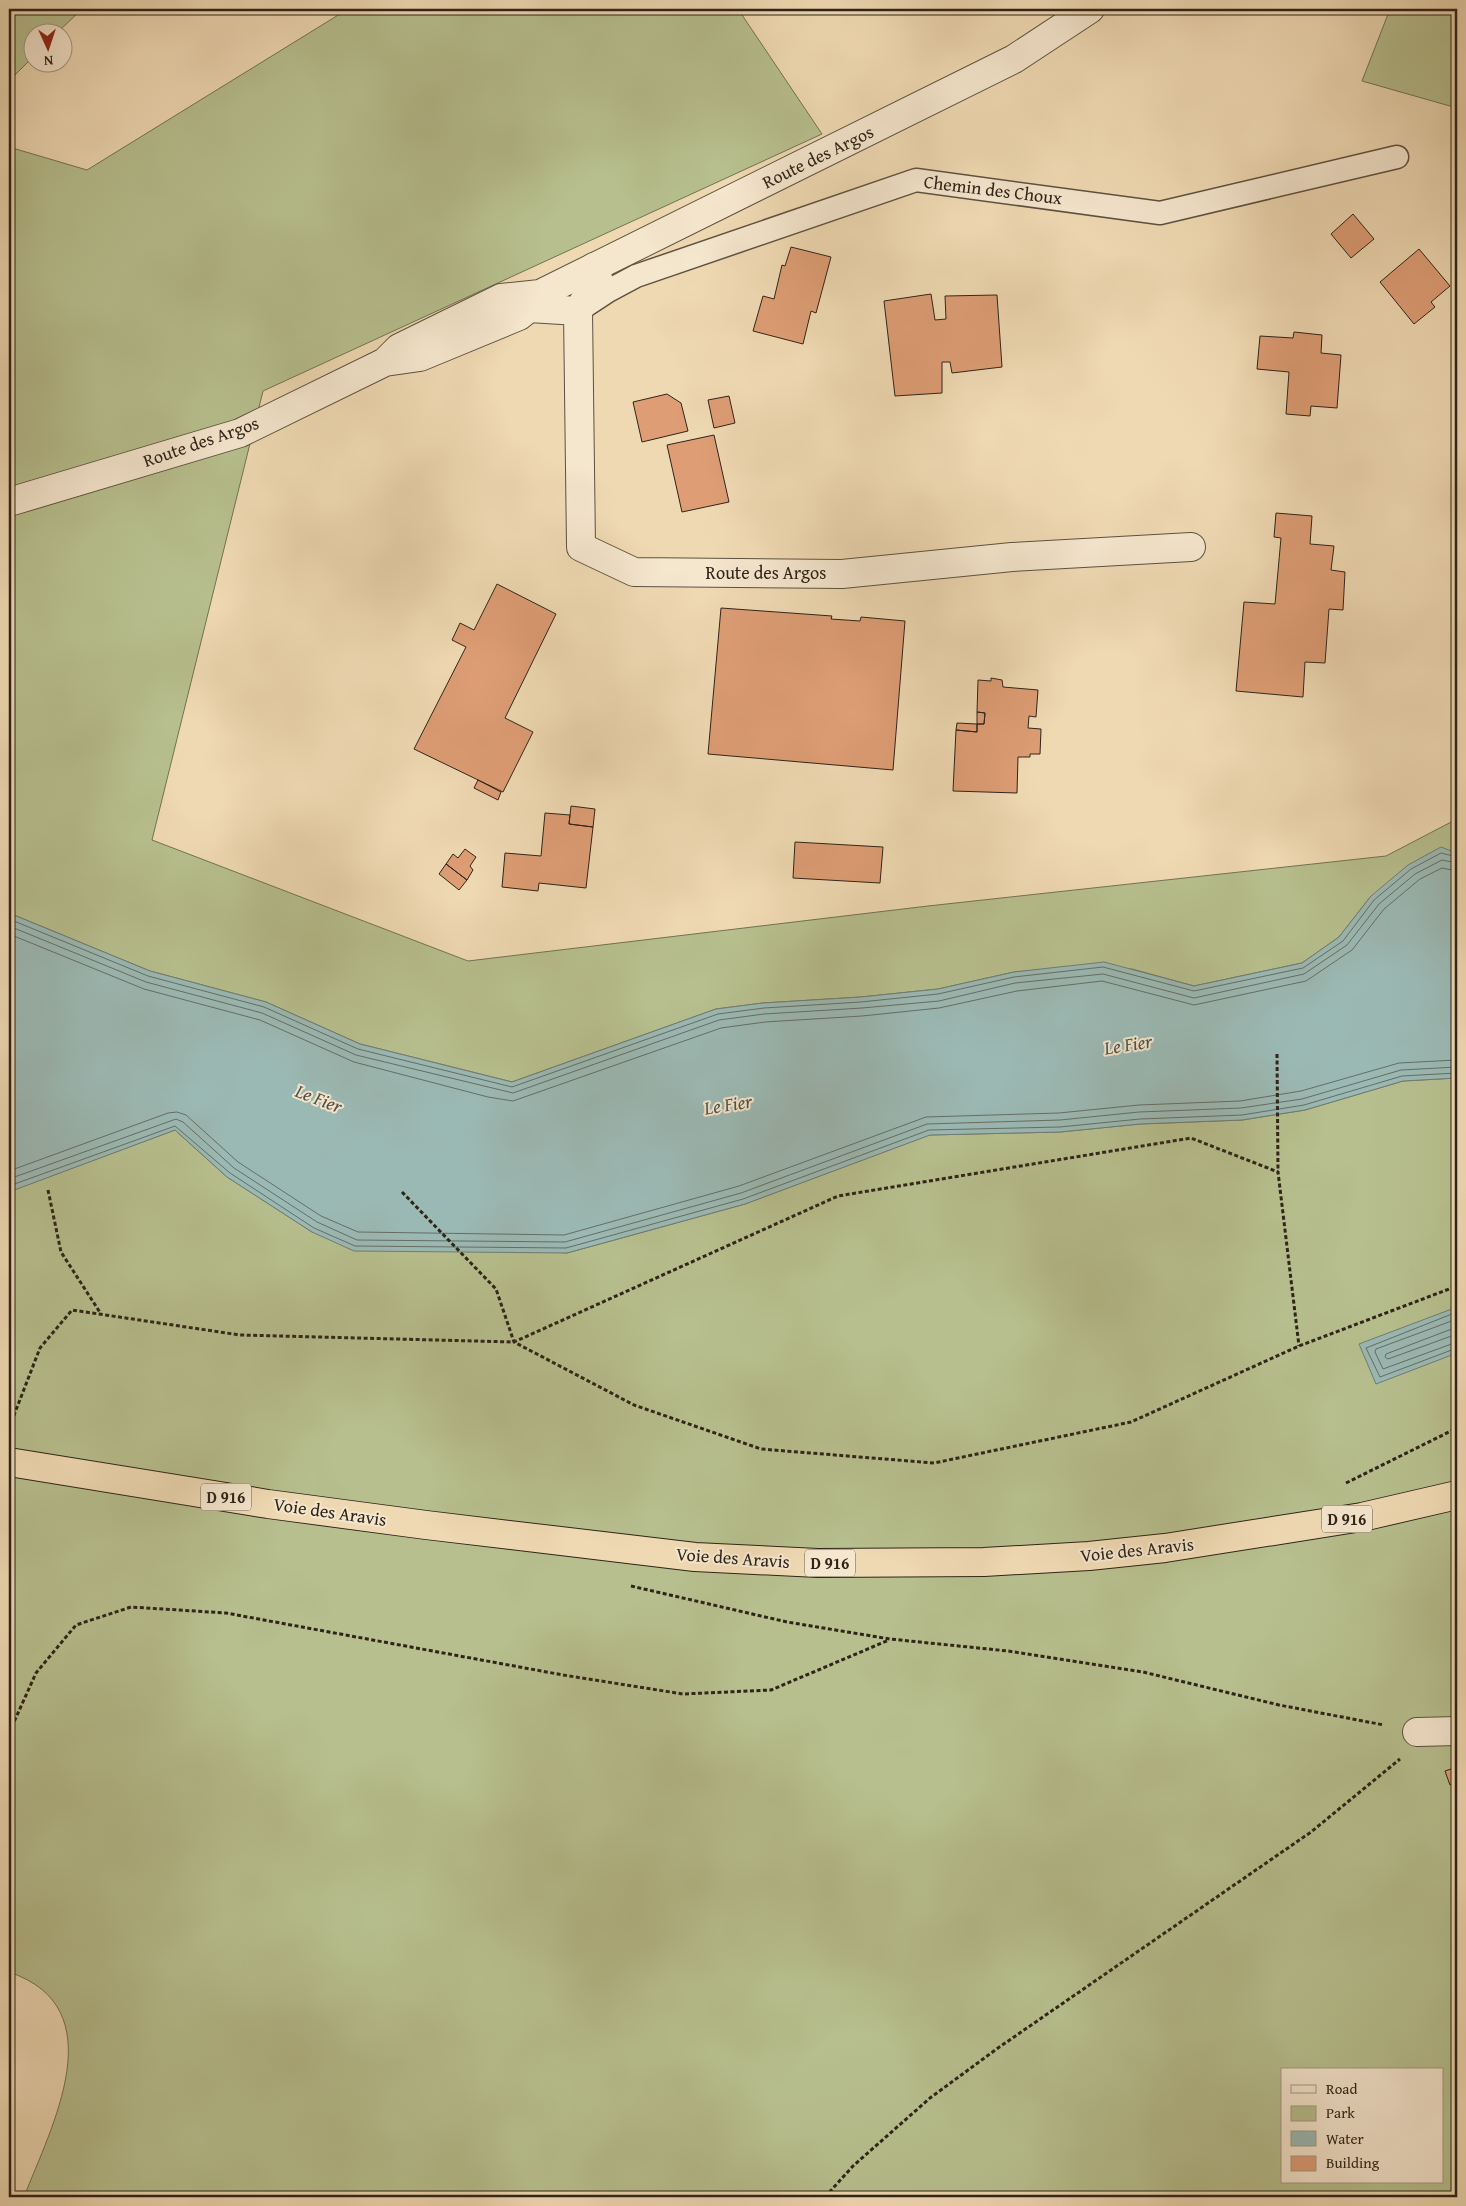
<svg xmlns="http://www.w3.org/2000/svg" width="1466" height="2206" font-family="'Gentium Book Plus',serif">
	<rect width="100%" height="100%" fill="#efd9b3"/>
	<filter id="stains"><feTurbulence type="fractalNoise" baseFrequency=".004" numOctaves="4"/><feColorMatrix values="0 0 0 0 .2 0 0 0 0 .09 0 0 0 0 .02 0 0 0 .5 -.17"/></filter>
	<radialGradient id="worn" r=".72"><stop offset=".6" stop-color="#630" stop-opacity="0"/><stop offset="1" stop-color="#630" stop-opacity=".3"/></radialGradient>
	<path fill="#b7bf8e" stroke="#727254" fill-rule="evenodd" d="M9,9H82L58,32H32V58L9,81Z
		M348,9H738L822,134L263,391L152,840L468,961L928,906L1386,856L1457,819V885L1371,896L1339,937L1302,963L1194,986L1132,969H1049L1014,972L938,989L861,997L763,1003L716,1009L512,1082L360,1044L266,1002L150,971L9,913V147L87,170Z
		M1390,9H1457V108L1362,81Z
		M1457,1078V2197H24C51,2127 116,2008 9,1972L10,1191L175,1130L227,1177L312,1232L567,1253L745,1204L929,1135L1060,1132L1140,1124L1242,1120L1305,1110L1403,1081ZM1282,2070H1442V2182H1282Z"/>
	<path fill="#9bb9b4" stroke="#6f7d76" d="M1441,847L1457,853V1078L1403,1081L1305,1110L1242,1120L1140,1124L1060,1132L930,1135L745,1204L567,1253L354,1251L312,1232L227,1177L175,1130L9,1192V913L150,971L266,1002L360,1044L512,1082L716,1009L763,1003L861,997L938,989L1014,972L1104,962L1194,986L1302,963L1339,937L1371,896L1408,865Z
		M1457,1307V1353L1376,1384L1359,1344Z"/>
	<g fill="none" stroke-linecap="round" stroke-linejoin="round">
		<path stroke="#646e66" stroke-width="1" d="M9,919L148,976L264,1007L358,1049L512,1087L718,1014L764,1008L861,1002L938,994L1014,977L1103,967L1194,991L1303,968L1343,941L1374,900L1411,869L1441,853L1457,857
			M9,926L146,982L262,1013L356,1055L513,1093L719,1020L764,1014L862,1008L939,1001L1015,983L1103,974L1194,998L1304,974L1347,945L1379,904L1415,874L1442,860L1457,863
			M9,934L144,989L260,1020L354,1062L488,1097L513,1101L721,1028L765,1022L862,1016L939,1008L1017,991L1102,981L1194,1005L1306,981L1352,950L1384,909L1420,879L1442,868L1457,871
			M9,1171L168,1113L177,1112L186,1115L238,1162L321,1216L358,1232L564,1235L739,1186L926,1117L1059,1113L1139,1105L1240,1101L1301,1091L1399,1063L1457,1060
			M9,1179L176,1119L183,1122L234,1168L317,1222L357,1240L565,1242L741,1193L927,1124L1060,1120L1139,1112L1241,1108L1302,1099L1401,1070L1457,1067
			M9,1186L175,1126L230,1173L314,1228L355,1246L566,1248L743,1199L929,1130L1060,1127L1140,1119L1242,1115L1304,1105L1402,1076L1457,1073
			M1457,1312L1366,1348L1380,1377L1457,1348
			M1457,1319L1376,1349L1375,1352L1383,1369L1457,1342
			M1457,1327L1386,1354L1385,1357L1388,1359L1457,1334"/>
	</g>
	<path fill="#de9d75" stroke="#2e2419" d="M1353,214L1374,239L1351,258L1331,234Z
		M791,247L831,257L816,313L811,311L803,344L753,331L763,296L774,299L782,265L785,266Z
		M1419,249L1450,286L1431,302L1435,307L1414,324L1380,282Z
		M931,294L935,320L946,319L945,296L997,295L1002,367L952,373L950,362H942V393L895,396L884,301Z
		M1294,332L1322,335L1321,353L1341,355L1337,408L1311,406L1310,416L1286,414L1289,372L1257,369L1260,336L1293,338Z
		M667,394L681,403L688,431L642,442L633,402Z
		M729,396L735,423L714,428L708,400Z
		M714,435L729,502L682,512L667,445Z
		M1276,513L1312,516L1310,544L1334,546L1331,570L1345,572L1343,610L1329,609L1325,663L1305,662L1303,697L1236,691L1244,602L1275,604L1281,538L1274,537Z
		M497,584L556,614L505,718L533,732L503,792L414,749L466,647L452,640L460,623L474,630Z
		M721,608L832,616L831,619L860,621L861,617L905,621L893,770L708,754Z
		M991,678L1002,680L1003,687L1038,690L1036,717L1029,716L1028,728L1041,729L1040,754H1030V757H1018L1017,793L953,791L956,730L977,732V724H984L985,713L977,712L978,680L991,681Z
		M977,712L985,713L984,724H977Z
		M957,723L977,724V732L956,730Z
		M478,780L501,792L498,800L474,788Z
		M571,806L595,809L593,827L569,824Z
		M545,813L570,815L569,824L593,827L586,888L539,883L538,891L502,887L505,853L541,856Z
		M795,842L883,847L880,883L793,878Z
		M465,849L476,857L470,866L473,870L467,880L446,864L453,854L458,858Z
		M446,864L467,880L459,890L439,874Z
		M1457,1767V1783L1450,1785L1445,1771Z"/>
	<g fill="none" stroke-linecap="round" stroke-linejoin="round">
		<g stroke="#5e5140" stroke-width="25">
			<path id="service" d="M579,310L608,291L636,276L916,180L1160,213L1397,157"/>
		</g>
		<g stroke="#5e5140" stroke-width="30">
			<path id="minor" d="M529,308L578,311
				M578,311L581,547L634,572L842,574L1012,557L1191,547
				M578,311L598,278L594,267
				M1417,1732L1457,1731"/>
		</g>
		<g stroke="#5e5140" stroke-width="30">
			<path id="tertiary" d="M540,294L529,308L519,316L420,357L385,362L399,348L501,298L540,294L1014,59L1090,9
				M9,502L240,433L385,362"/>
		</g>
		<g stroke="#2e2419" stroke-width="30">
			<path id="trunk" d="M9,1462L268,1504L426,1525L695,1557L818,1563L984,1562L1089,1556L1165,1548L1362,1517L1457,1495"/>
		</g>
		<path stroke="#2e2419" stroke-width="3" stroke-dasharray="4 2.5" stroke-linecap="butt" d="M1277,1054L1278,1172
			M48,1190L61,1252L101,1314
			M402,1192L496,1289L514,1342L634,1405L761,1449L934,1463L1131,1422L1299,1346L1457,1286
			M9,1428L40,1348L72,1310L240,1335L514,1342L838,1196L1191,1138L1278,1172L1299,1346
			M1346,1483L1457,1428
			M631,1586L787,1622L890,1639L1008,1651L1143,1672L1279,1705L1384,1725
			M9,1733L36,1673L76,1625L131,1607L226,1613L563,1675L683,1694L771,1690L889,1640
			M825,2197L853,2166L930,2098L998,2048L1311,1832L1400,1759"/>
		<use href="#service" stroke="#f5e6ce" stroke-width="22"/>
		<use href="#minor" stroke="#f5e6ce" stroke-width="28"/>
		<use href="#tertiary" stroke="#f5e6ce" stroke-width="28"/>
		<use href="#trunk" stroke="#efd9b3" stroke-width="28"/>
	</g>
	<g text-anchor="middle" stroke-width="4" stroke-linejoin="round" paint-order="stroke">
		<g fill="#f5e6ce" stroke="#6a5e4f" stroke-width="1">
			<rect x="201" y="1483.5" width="50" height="27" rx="4"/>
			<rect x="1322" y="1505.5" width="50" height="27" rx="4"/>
			<rect x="805" y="1549.5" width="50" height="27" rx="4"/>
		</g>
		<g font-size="16" font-weight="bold" fill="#2e2419">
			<text x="226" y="1503">D 916</text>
			<text x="1347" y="1525">D 916</text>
			<text x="830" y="1569">D 916</text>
		</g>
		<g font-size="18" fill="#2e2419" stroke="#f5e6ce">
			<text transform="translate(818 157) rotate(-26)" y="6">Route des Argos</text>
			<text transform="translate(993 190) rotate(7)" y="6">Chemin des Choux</text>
			<text transform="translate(201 442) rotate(-19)" y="6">Route des Argos</text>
			<text x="766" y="579">Route des Argos</text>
			<text transform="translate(330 1512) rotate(8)" y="6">Voie des Aravis</text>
			<text transform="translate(1137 1550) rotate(-6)" y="6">Voie des Aravis</text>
			<text transform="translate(733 1558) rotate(4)" y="6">Voie des Aravis</text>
		</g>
		<g font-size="19" font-style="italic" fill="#4f5148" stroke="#f5e6ce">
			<text transform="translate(1128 1044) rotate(-9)" y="7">Le Fier</text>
			<text transform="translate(319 1098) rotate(21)" y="7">Le Fier</text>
			<text transform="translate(728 1104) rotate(-9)" y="7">Le Fier</text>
		</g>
	</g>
	<rect width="1466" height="2206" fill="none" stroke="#efd9b3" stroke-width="30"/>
	<rect x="10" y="10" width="1446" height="2186" fill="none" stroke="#2e2419" stroke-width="2.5"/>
	<rect x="15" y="15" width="1436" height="2176" fill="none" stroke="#2e2419"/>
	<rect x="1281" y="2068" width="162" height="115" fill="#f5e6ce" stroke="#a59886"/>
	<rect x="1291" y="2085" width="25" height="8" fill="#f5e6ce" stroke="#a59886"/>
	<text x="1326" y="2094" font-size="15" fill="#2e2419">Road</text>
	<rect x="1291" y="2106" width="25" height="15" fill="#b7bf8e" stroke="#a59886"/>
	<text x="1326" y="2118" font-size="15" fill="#2e2419">Park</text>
	<rect x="1291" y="2131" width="25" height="15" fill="#9bb9b4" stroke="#a59886"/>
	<text x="1326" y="2144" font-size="15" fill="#2e2419">Water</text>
	<rect x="1291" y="2156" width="25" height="15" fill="#de9d75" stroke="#a59886"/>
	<text x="1326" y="2168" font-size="15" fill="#2e2419">Building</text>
	<g transform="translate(48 48) rotate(177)"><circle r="24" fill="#f5e6ce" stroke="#a59886"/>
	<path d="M0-4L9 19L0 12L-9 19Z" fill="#8f2418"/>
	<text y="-8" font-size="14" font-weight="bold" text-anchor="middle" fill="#2e2419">N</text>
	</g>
	<rect width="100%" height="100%" filter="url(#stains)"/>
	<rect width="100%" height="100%" fill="url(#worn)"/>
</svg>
